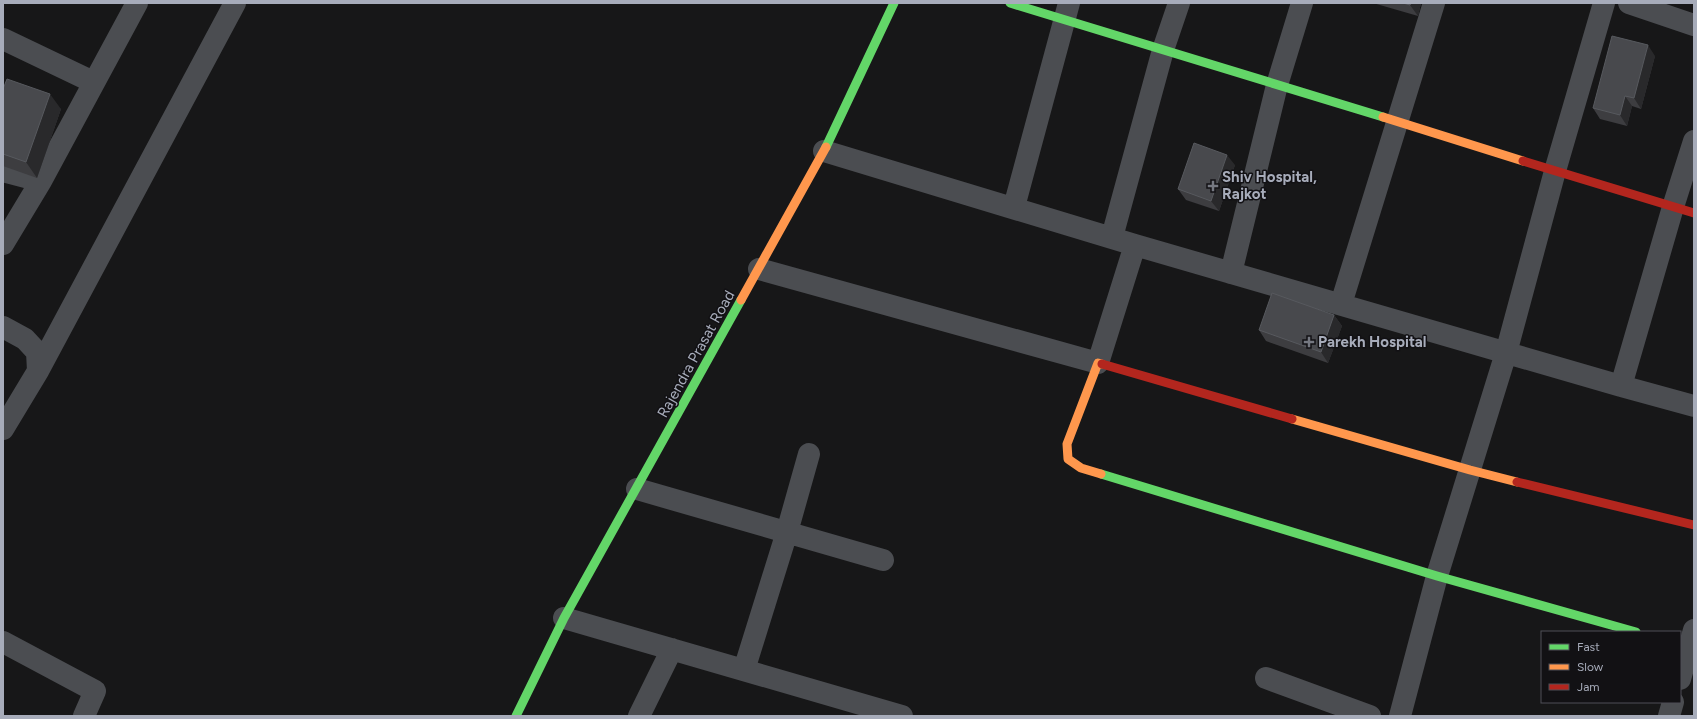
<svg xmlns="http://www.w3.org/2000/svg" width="1697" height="719" font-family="Figtree,sans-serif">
	<rect width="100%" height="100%" fill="#171718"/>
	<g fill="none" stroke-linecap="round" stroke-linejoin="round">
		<path stroke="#4b4d51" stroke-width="22" d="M1629,3L1694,25
			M3,39L93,82
			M824,151L1135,245L1621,386L1694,406
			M3,171L41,181
			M1014,207L1069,3
			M1112,237L1163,50L1179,3
			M3,244L41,181L137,3
			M759,269L1098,363L1135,245
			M1231,273L1277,85L1302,3
			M1341,304L1434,3
			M3,327L25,339L37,352L38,371
			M1621,386L1673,207L1694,141
			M3,429L38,371L235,3
			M637,489L883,560
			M564,618L902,716
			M3,642L95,691L84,716
			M744,670L787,532L809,454
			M1266,678L1370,716
			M1680,679L1694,630
			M639,716L672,649
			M1400,716L1437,576L1506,353L1555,171L1604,3
			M1669,716L1673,702"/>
		<path stroke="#63d668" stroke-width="9" d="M1010,3L1383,117
			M826,147L894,3
			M1101,474L1437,576L1636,632
			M516,716L564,618L741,300"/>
		<path stroke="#ff974d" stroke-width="9" d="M1383,117L1523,161
			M741,300L826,147
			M1292,419L1470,470L1517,482
			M1101,474L1081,468L1068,459L1067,444L1098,363L1102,364"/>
		<path stroke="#b3261e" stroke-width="9" d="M1523,161L1694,213
			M1102,364L1292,419
			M1517,482L1694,525"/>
	</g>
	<path fill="#3d3d40" d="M1373,3H1421L1418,16Z
		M1655,56L1641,109L1632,106L1627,126L1600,119L1593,108Z
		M3,89L61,109L37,178L3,166Z
		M1235,165L1219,211L1186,200L1178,189Z
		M1334,315L1342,326L1328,363L1266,341L1259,330Z"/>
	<path fill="#29292b" d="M1411,3H1421L1418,16L1410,5Z
		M1648,45L1655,56L1641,109L1634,98Z
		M50,94L61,109L37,178L26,162Z
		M1625,96L1632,106L1627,126L1620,115Z
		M1227,155L1235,165L1219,211L1211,201Z
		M1334,315L1342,326L1328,363L1321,352Z"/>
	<path fill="#48494d" stroke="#57595e" d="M1403,3H1411L1410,5Z
		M1612,36L1648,45L1634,98L1625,96L1620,115L1593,108Z
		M7,79L50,94L26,162L3,154V89Z
		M1194,143L1227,155L1211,201L1178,189Z
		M1272,293L1334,315L1321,352L1259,330Z"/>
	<g fill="#757881" stroke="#121114" stroke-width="1.5">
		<path d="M1211 180h4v4h4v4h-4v4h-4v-4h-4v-4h4z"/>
		<path d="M1307 336h4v4h4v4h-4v4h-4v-4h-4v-4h4z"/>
	</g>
	<g text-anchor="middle" stroke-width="3" stroke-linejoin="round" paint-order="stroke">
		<g font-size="15" font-weight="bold" fill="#a7acba" stroke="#121114" text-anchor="start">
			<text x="1222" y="182">Shiv Hospital,<tspan x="1222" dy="17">Rajkot</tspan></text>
			<text x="1318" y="347">Parekh Hospital</text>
		</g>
		<g font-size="15" fill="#a7acba" stroke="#121114">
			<text transform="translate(696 354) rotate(-61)" y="5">Rajendra Prasat Road</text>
		</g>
	</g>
	<rect width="1697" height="719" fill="none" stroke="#a7acba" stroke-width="8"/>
	<rect x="1541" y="631" width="140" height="72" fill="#121114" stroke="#4e4f56"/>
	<rect x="1549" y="644" width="20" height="6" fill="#63d668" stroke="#4e4f56"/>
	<text x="1577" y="651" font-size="12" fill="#a7acba">Fast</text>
	<rect x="1549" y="664" width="20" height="6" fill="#ff974d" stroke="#4e4f56"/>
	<text x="1577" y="671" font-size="12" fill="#a7acba">Slow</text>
	<rect x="1549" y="684" width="20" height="6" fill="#b3261e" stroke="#4e4f56"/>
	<text x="1577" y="691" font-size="12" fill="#a7acba">Jam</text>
</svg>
